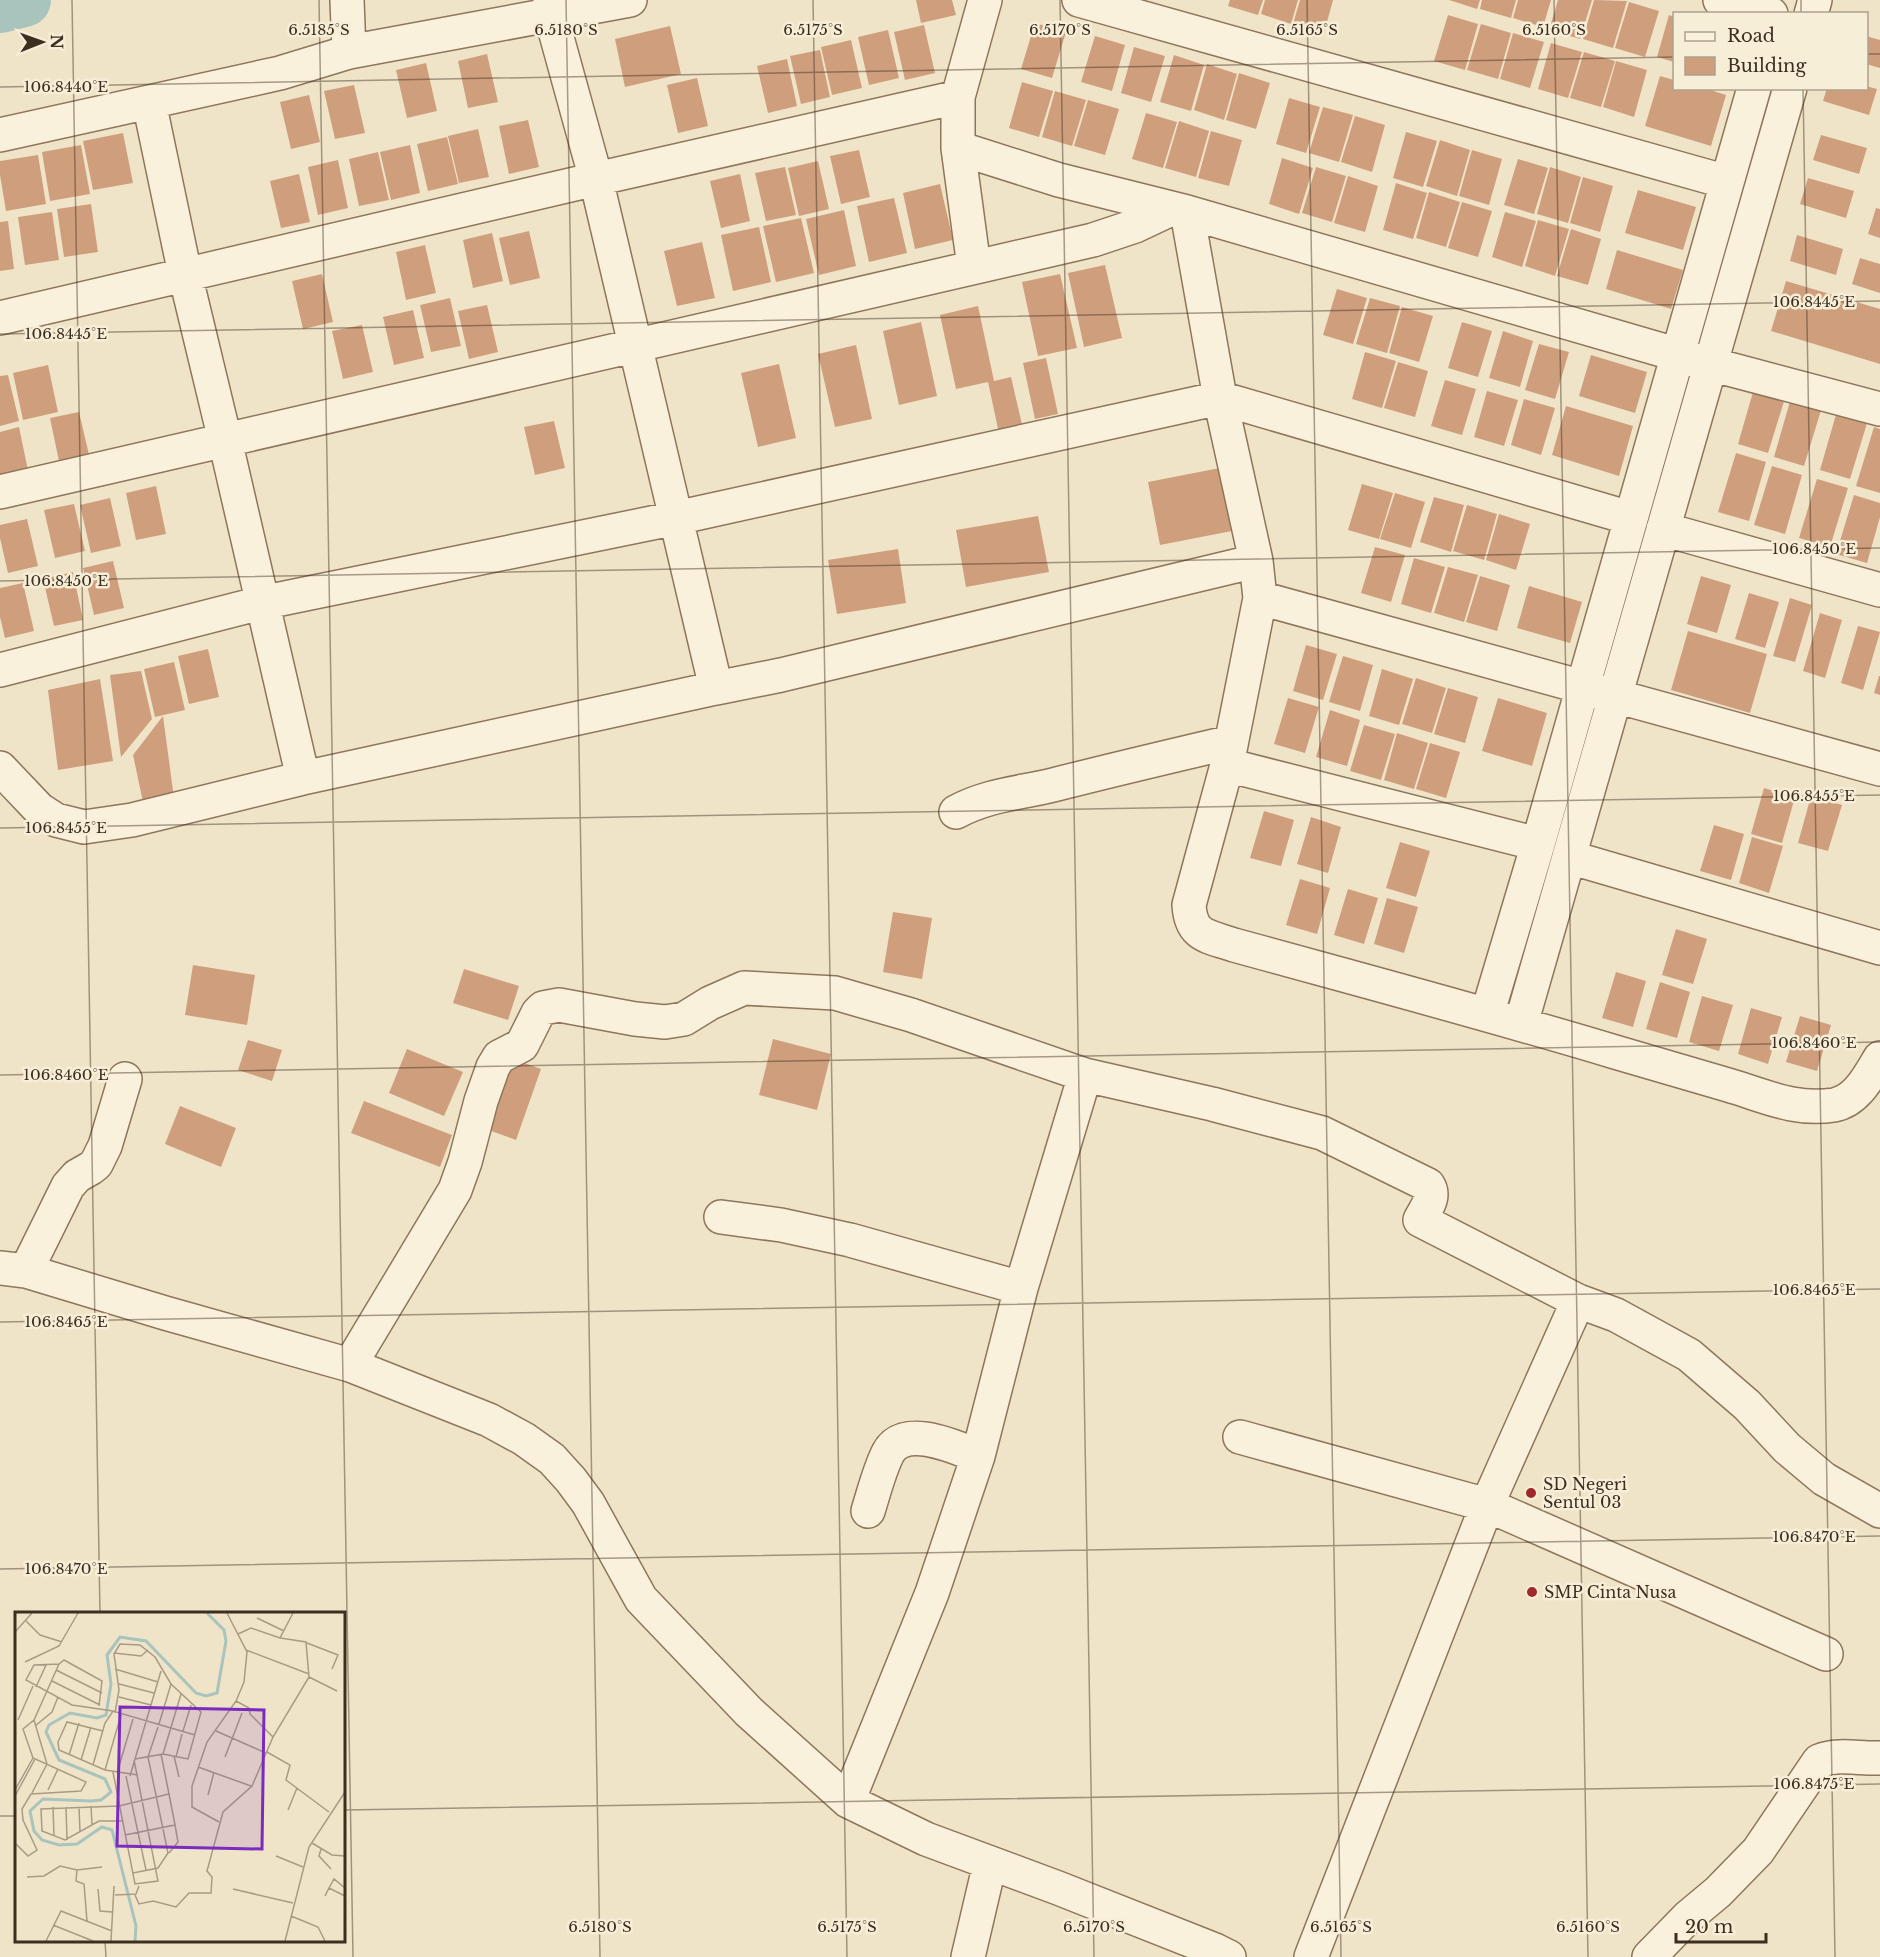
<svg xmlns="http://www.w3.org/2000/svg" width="1880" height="1957" font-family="'Libre Baskerville',serif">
	<rect width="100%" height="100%" fill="#f0e4c8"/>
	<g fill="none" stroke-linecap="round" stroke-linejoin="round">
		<path stroke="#a9c4bc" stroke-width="54" d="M0,6L24,0"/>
	</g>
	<path fill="#cf9f7d" d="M916,0H952L956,15L921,23Z
		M1230,0H1263L1258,15L1228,6Z
		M1265,0H1298L1291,24L1261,14Z
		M1300,0H1333L1324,33L1293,24Z
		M1449,0H1480L1477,9Z
		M1482,0H1516L1511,18L1480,9Z
		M1518,0H1551L1543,27L1513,18Z
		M1558,0H1592L1580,39L1549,30Z
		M1594,0L1627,1L1613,48L1583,39Z
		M1629,2L1659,11L1645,57L1615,48Z
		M1448,15L1478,24L1465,70L1434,61Z
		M1669,15L1674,17V62L1657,57Z
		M1035,23L1066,32L1052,78L1021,69Z
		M1481,24L1511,33L1498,79L1467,70Z
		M924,25L935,73L905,80L894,32Z
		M670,26L681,74L625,87L615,39Z
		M888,30L899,78L869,85L858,37Z
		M1513,33L1544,42L1530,88L1500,79Z
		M1095,36L1125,45L1112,91L1081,82Z
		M1866,36L1880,40V68L1866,64Z
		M851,40L862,88L832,95L821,47Z
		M1551,43L1582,52L1568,98L1538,89Z
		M1134,47L1165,56L1151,102L1121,93Z
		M820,50L830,97L801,104L790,56Z
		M1584,52L1615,61L1601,107L1570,98Z
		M487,54L498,102L468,108L458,61Z
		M1174,55L1204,65L1191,111L1160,102Z
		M787,59L797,106L768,113L757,66Z
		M1616,61L1647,70L1634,117L1603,107Z
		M426,63L437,111L407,118L396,70Z
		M1207,64L1237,74L1224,120L1194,110Z
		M1239,73L1270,83L1256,129L1226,120Z
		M1660,76L1674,80V88H1704L1726,95L1711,146L1645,126Z
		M697,78L708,126L678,133L667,85Z
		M1022,82L1053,91L1039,137L1009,128Z
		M354,85L365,133L335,139L324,91Z
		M1866,86L1877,89L1869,115L1823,101L1827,88H1866Z
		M1055,91L1086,100L1072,146L1042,137Z
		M309,95L320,142L291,149L280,102Z
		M1289,98L1320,107L1306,153L1276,144Z
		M1088,100L1119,109L1105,155L1074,146Z
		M1323,107L1353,115L1339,162L1309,153Z
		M1146,113L1177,122L1163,168L1132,159Z
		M1355,116L1385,125L1372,172L1341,162Z
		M528,120L539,167L509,174L499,126Z
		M1179,121L1209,131L1196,177L1165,168Z
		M478,129L489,177L459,183L448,136Z
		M1211,131L1242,140L1229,186L1198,178Z
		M1406,132L1437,141L1423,187L1393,178Z
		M123,133L133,183L93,190L83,141Z
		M1821,135L1867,148L1859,174L1813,160Z
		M447,137L458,184L428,191L417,144Z
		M1440,140L1470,150L1457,196L1426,186Z
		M81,145L90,194L50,201L42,152Z
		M410,145L420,193L391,200L380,152Z
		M859,150L870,197L841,204L830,156Z
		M1472,150L1502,159L1489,205L1459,196Z
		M378,152L389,200L359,206L349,159Z
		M38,155L46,204L6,211L0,175V161Z
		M1282,158L1313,168L1299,214L1269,204Z
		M1518,159L1548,168L1534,214L1504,205Z
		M338,160L348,208L318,215L308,167Z
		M818,161L829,209L799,216L788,168Z
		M785,167L796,215L766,221L755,173Z
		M1316,167L1346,176L1332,222L1302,213Z
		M1550,167L1581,177L1568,223L1537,214Z
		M299,174L310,222L281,228L270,181Z
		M740,174L750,221L721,228L710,181Z
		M1348,176L1378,186L1365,232L1334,223Z
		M1583,177L1613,186L1600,232L1570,223Z
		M1808,178L1854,191L1846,218L1800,204Z
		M1396,183L1427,193L1413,239L1383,230Z
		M940,184L953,240L915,249L903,193Z
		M1638,190L1696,207L1683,250L1625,233Z
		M1429,192L1460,202L1446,247L1416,238Z
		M894,198L907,253L869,262L857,206Z
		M1462,202L1492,211L1478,257L1448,248Z
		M91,204L98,252L64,257L57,209Z
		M1876,208L1880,209V238L1868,234Z
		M844,210L856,266L819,275L806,219Z
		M52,212L59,260L25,265L18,217Z
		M1505,212L1536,221L1522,267L1492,257Z
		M801,218L814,273L776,282L763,226Z
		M1538,220L1569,229L1555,276L1525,266Z
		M8,221L14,269L0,271V222Z
		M759,227L771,282L733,291L721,235Z
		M1571,229L1601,239L1588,285L1557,276Z
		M529,231L540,278L510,285L499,238Z
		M492,233L503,281L473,288L463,240Z
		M1797,235L1843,249L1836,275L1790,261Z
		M702,242L715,298L677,306L664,251Z
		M425,245L436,293L406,300L396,252Z
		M1617,250L1683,270L1671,309L1606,289Z
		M1860,258L1880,264V293L1852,284Z
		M1105,265L1122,338L1084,347L1068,273Z
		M322,274L333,322L303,329L292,281Z
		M1060,274L1077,348L1038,356L1022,282Z
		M1786,281L1880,309V364L1771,331Z
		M1337,289L1367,298L1353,344L1323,335Z
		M450,298L461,346L431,352L420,305Z
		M1370,298L1400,306L1387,353L1356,344Z
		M487,305L498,352L469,359L458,311Z
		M978,306L994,381L1011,377L1024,433L1000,438L988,382L956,389L940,315Z
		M1402,307L1433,316L1419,362L1389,353Z
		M413,310L424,358L394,365L383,317Z
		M921,322L937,396L899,405L883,331Z
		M1462,322L1492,331L1478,377L1448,368Z
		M362,325L373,372L343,379L332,331Z
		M1503,331L1533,341L1520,387L1489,378Z
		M1539,344L1569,352L1555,399L1525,390Z
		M856,345L872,419L835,427L818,354Z
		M1365,352L1396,361L1382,408L1352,399Z
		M1591,355L1647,372L1635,413L1579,396Z
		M1046,358L1058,414L1035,419L1023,363Z
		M1398,362L1428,371L1415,417L1384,408Z
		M779,364L796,438L758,447L741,373Z
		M48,365L58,412L23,420L13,373Z
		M8,375L19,421L0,426V376Z
		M1445,380L1476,389L1462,435L1431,426Z
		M1755,385L1786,395L1768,453L1738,444Z
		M1487,391L1518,400L1504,446L1474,437Z
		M1791,398L1822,407L1804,466L1774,457Z
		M1524,399L1555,408L1541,455L1511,445Z
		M1566,406L1633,426L1619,476L1552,455Z
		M1837,411L1868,420L1850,479L1820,470Z
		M79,412L90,459L60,466L50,418Z
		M554,421L565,468L535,475L524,427Z
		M19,427L29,475L0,482V432Z
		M1874,427L1880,429V493L1856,486Z
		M1736,453L1766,462L1749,521L1718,512Z
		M1772,466L1802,475L1785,534L1754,525Z
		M1225,467L1237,530L1160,545L1148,482Z
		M1817,479L1848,488L1830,547L1799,538Z
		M1362,484L1393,493L1379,539L1348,530Z
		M156,486L166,534L136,540L126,493Z
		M1395,493L1425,502L1411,548L1380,539Z
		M1854,495L1880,503V517L1867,563L1836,554Z
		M1434,497L1464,505L1451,552L1420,542Z
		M110,498L121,546L91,553L80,505Z
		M74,504L85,551L55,558L44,510Z
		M1467,505L1497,514L1484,560L1453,551Z
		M1499,514L1530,524L1516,570L1486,560Z
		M1038,516L1049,572L966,587L956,530Z
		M27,519L38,566L8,573L0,538V525Z
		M1375,547L1405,555L1391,602L1361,593Z
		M898,549L906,603L837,614L828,560Z
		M1414,558L1445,567L1431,613L1401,604Z
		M113,561L124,608L94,615L83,568Z
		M1448,567L1478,575L1464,622L1434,613Z
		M73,572L83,620L54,626L43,579Z
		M1480,576L1510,585L1497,631L1466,622Z
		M1701,576L1731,585L1717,633L1687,624Z
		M23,583L34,631L5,638L0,617V588Z
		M1529,586L1582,602L1570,643L1517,628Z
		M1749,593L1779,602L1765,648L1735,639Z
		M1790,598L1812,605L1795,662L1773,656Z
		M1820,613L1842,620L1825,678L1803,671Z
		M1858,626L1880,632L1863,690L1841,683Z
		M1688,631L1767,654L1750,713L1671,690Z
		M1306,645L1337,654L1323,700L1293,691Z
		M208,649L219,697L189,704L178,656Z
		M1343,656L1373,665L1360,711L1329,702Z
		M174,662L185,710L155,717L144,669Z
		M1382,669L1413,679L1399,725L1369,716Z
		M141,671L152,719L121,757L110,675Z
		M1879,676H1880V695L1874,693Z
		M1416,678L1446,688L1432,733L1402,724Z
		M100,679L113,761L58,770L48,690Z
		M1448,688L1478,697L1465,743L1434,734Z
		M1288,698L1319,707L1305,753L1274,744Z
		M1498,698L1547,713L1532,766L1482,751Z
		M1330,710L1360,720L1347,766L1316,757Z
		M163,716L174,798L143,802L133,755Z
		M1364,725L1395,734L1381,780L1350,771Z
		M1397,733L1428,743L1414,789L1384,780Z
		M1430,743L1460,752L1446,798L1416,789Z
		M1764,788L1795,797L1782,843L1751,834Z
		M1811,796L1842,805L1828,851L1798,843Z
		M1264,811L1294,820L1281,866L1250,858Z
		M1311,817L1341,827L1328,873L1297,864Z
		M1714,825L1744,834L1731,880L1700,871Z
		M1752,837L1783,846L1769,893L1739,883Z
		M1400,842L1430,851L1416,897L1386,888Z
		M1300,879L1330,888L1317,934L1286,925Z
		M1348,889L1378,898L1364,944L1334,935Z
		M1387,898L1418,907L1404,953L1374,944Z
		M893,912L932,918L922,979L883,972Z
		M1676,929L1707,939L1693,984L1662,975Z
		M193,965L255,975L247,1025L185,1015Z
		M464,969L519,986L508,1020L453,1003Z
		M1616,972L1646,981L1633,1027L1602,1018Z
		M1660,982L1690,992L1677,1038L1646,1029Z
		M1702,996L1733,1005L1719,1051L1689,1042Z
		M1751,1008L1782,1017L1768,1064L1738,1054Z
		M1800,1016L1831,1025L1817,1071L1786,1062Z
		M773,1039L831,1054L817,1110L759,1095Z
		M248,1040L282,1050L272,1081L238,1070Z
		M407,1049L463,1072L444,1116L389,1093Z
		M507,1057L541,1069L516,1140L483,1128Z
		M364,1101L452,1135L440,1167L351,1133Z
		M180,1106L236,1128L221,1167L165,1144Z"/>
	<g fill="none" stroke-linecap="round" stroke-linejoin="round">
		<g stroke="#8d765c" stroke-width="36">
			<path id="minor" d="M347,0L349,52
				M550,0L551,16L596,179L716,688L781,675L1256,561
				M1079,0L1727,182
				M1720,0L1771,14
				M1811,14L1815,0
				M0,135L280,73L349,52L630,0
				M958,148L1059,180L1187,212L1710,364L1880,409
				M1187,212L1220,398L1256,561L1260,598L1880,769
				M974,267L958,148V97L985,0
				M0,318L596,179L958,97
				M0,492L1093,240L1135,226L1171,209
				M1663,529L1880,590
				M1260,598L1227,765L1189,905C1191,937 1208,936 1234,945C1361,980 1489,1014 1615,1052C1653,1063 1691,1074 1728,1085C1766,1096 1794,1111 1834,1105C1857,1101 1869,1076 1880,1058
				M0,670L261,603L676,518L1220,398L1630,518
				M1227,765L1538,844
				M0,768L39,809L56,820L84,827L132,820L303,778L225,440L185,274L149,102
				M303,778L716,688
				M956,812C987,795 1020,793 1053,785C1112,770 1171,756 1231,742
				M1569,857L1880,948
				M1487,1015L1538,844L1754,88
				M1521,1024L1790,88
				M721,1217L781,1225L850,1240L1021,1288
				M0,1268L26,1271L165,1313L350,1365L489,1420L524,1439L552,1459L571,1480L588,1503L641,1599L749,1712L848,1801L926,1839L1058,1888L1215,1950L1229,1957
				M26,1271L68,1186L77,1176L91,1168L96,1164L105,1146L125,1079
				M350,1365L455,1190L465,1162L481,1101L493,1067L499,1057L522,1045L538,1013L543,1008L559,1005L635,1019L665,1022L684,1019L710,1003L744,988L835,993L911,1015L1085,1075L1212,1104L1322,1133L1428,1185C1436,1197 1426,1208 1420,1220L1578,1301L1616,1315L1689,1355L1747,1405L1787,1448L1824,1479L1880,1511
				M1240,1437L1487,1505L1826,1654
				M868,1511C874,1492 879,1471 888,1453C904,1423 955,1447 978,1456
				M848,1801L932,1593L978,1456L1021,1288L1085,1075
				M968,1957L990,1863
				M1311,1957L1487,1505L1578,1301
				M1649,1957L1688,1917L1718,1892L1758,1851L1819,1761C1838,1753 1860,1759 1880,1758"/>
		</g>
		<use href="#minor" stroke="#faf1dc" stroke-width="33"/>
	</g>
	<path fill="none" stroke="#3d2e20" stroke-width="1.5" stroke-opacity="0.45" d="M72,0L100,1614M319,0L353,1957M566,0L600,1957M813,0L847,1957M1060,0L1094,1957M1307,0L1341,1957M1554,0L1588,1957M1801,0V14M1866,54H1880M0,87L1674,57M1803,88L1835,1957M0,334L1880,301M0,581L1880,548M0,828L1880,795M0,1075L1880,1042M0,1322L1880,1289M0,1569L1880,1536M344,1810L1880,1784M0,1816H16M105,1940L106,1957"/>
	<g fill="#9e2a2b" stroke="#f7eed8" stroke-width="2">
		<circle cx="1531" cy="1493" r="6"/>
		<circle cx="1532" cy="1592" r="6"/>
	</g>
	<g text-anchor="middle" stroke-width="5" stroke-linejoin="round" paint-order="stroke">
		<g font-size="16" fill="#3d2e20" stroke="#f7eed8" text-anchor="start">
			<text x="1543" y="1490">SD Negeri<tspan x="1543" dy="18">Sentul 03</tspan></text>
			<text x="1544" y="1598">SMP Cinta Nusa</text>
		</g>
	</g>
	<g transform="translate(15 1612)">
		<rect width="330" height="330" fill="#f0e4c8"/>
		<path fill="none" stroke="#a9c4bc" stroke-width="3" d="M120,329L121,314L97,218L87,215L62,232L44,233L27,228L19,219L15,199L28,187L76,189L86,188L96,180L90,167L44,148L31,120L34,113L55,101L82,106L91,103L96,72L92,43L105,25L131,29L181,81L191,84L202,81L211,29L209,18L192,1"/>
		<path fill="none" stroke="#a89b85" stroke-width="1.5" d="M212,1L232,40L229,70L221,89M242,6L269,19M11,9L25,23L47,30M0,20L17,1M223,22L236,16L265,26M292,31L323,43L317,57M231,38L294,62M99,41L126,44L133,38M10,50L44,34L63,1M100,57L143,70M41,58L87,81M294,65L322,79M37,69L85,93M104,72L139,81M21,75L31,53M104,85L136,93M84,94L87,69L49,48L44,52L19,53L11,68L57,93L98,99M100,101L104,78L99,42L105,32L125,33L140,45L156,72L186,100L173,147L148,142M3,108L18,74M144,112L156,72M20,114L37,100L43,85M88,119L52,110L43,130L44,138L90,158L123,163M168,119L176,93M201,119L251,141M252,140L275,153L271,168L314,200M54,143L64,111M159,144L164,165M161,145L167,122M210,145L227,101M120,147L148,142L166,82M66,148L76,115M78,153L90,111L98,99L180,123M183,155L236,174M90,158L106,103M98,160L120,272L143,269L119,148M102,161L118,107M111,164L131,258M115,164L146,59M0,178L18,146M33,178L43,157M17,181L32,152L19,108M154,182L160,213M193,183L199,160M0,184L20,147M76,194L77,212M38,195L39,224M51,195L52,228M64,195L65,220M273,198L282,176M107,209H84L50,228L27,219L26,197L104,194L154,182L146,142M204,210L177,195V174L192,130L221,89L234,96L235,102L258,125M110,223L160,213L163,230L154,241M0,231L13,244L22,238L8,208L7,197L16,182L66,179L71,170L18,146L8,117L19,108L44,52M297,231L317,243L330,244M306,237L304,244L316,257M261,244L288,255M62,258L61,269L69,272L72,309M118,261L143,256L153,241L133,145L143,115M12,265L29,264L45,254L62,258L87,255M314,276L319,267L330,276M83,277L85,299L97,300M218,277L278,291M100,283L121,282L124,274M120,283L124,292L138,289L161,295L174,281H196L197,265L192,259L208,200L237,174L258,125L294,65L291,30L265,26L278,1M310,284L314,276L330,284M276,304L303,315L310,329M38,313L78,329M31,329L46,299L97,319M96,329L99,274M270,329L294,235L330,180"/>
		<path fill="#7b2cbf" fill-opacity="0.15" stroke="#7b2cbf" stroke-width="3" d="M105,95L249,98L247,237L102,234Z"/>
		<rect width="330" height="330" fill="none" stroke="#3d2e20" stroke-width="3"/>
	</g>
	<g font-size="15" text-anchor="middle" fill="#3d2e20" stroke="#f7eed8" stroke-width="5" stroke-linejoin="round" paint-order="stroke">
		<text x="319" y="35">6.5185°S</text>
		<text x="566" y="35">6.5180°S</text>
		<text x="813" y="35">6.5175°S</text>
		<text x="1060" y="35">6.5170°S</text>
		<text x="1307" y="35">6.5165°S</text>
		<text x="1554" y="35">6.5160°S</text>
		<text x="66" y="92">106.8440°E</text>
		<text x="1814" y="307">106.8445°E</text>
		<text x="66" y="339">106.8445°E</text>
		<text x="1814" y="554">106.8450°E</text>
		<text x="66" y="586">106.8450°E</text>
		<text x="1814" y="801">106.8455°E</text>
		<text x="66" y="833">106.8455°E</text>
		<text x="1814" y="1048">106.8460°E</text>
		<text x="66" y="1080">106.8460°E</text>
		<text x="1814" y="1295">106.8465°E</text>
		<text x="66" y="1327">106.8465°E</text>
		<text x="1814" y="1542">106.8470°E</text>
		<text x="66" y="1574">106.8470°E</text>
		<text x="1814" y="1789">106.8475°E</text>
		<text x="600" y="1932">6.5180°S</text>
		<text x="847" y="1932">6.5175°S</text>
		<text x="1094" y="1932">6.5170°S</text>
		<text x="1341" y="1932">6.5165°S</text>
		<text x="1588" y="1932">6.5160°S</text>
	</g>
	<rect x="1673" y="12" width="195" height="78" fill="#f7eed8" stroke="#ada18e" stroke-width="1.5"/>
	<rect x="1685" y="32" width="30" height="9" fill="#faf1dc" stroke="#ada18e" stroke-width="1.5"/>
	<text x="1727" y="42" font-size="18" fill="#3d2e20">Road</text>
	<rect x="1685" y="57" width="30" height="18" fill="#cf9f7d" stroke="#ada18e" stroke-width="1.5"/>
	<text x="1727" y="72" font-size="18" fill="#3d2e20">Building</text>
	<g transform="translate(42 42) rotate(89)" stroke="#f7eed8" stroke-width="4.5" paint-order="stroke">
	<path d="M0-4.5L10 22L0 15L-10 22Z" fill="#3d2e20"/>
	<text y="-9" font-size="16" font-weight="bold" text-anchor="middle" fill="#3d2e20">N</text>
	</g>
	<path d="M1676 1933v9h90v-9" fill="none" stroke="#3d2e20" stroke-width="3"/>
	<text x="1685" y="1933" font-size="18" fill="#3d2e20" stroke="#f7eed8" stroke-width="4.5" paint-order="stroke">20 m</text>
</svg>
